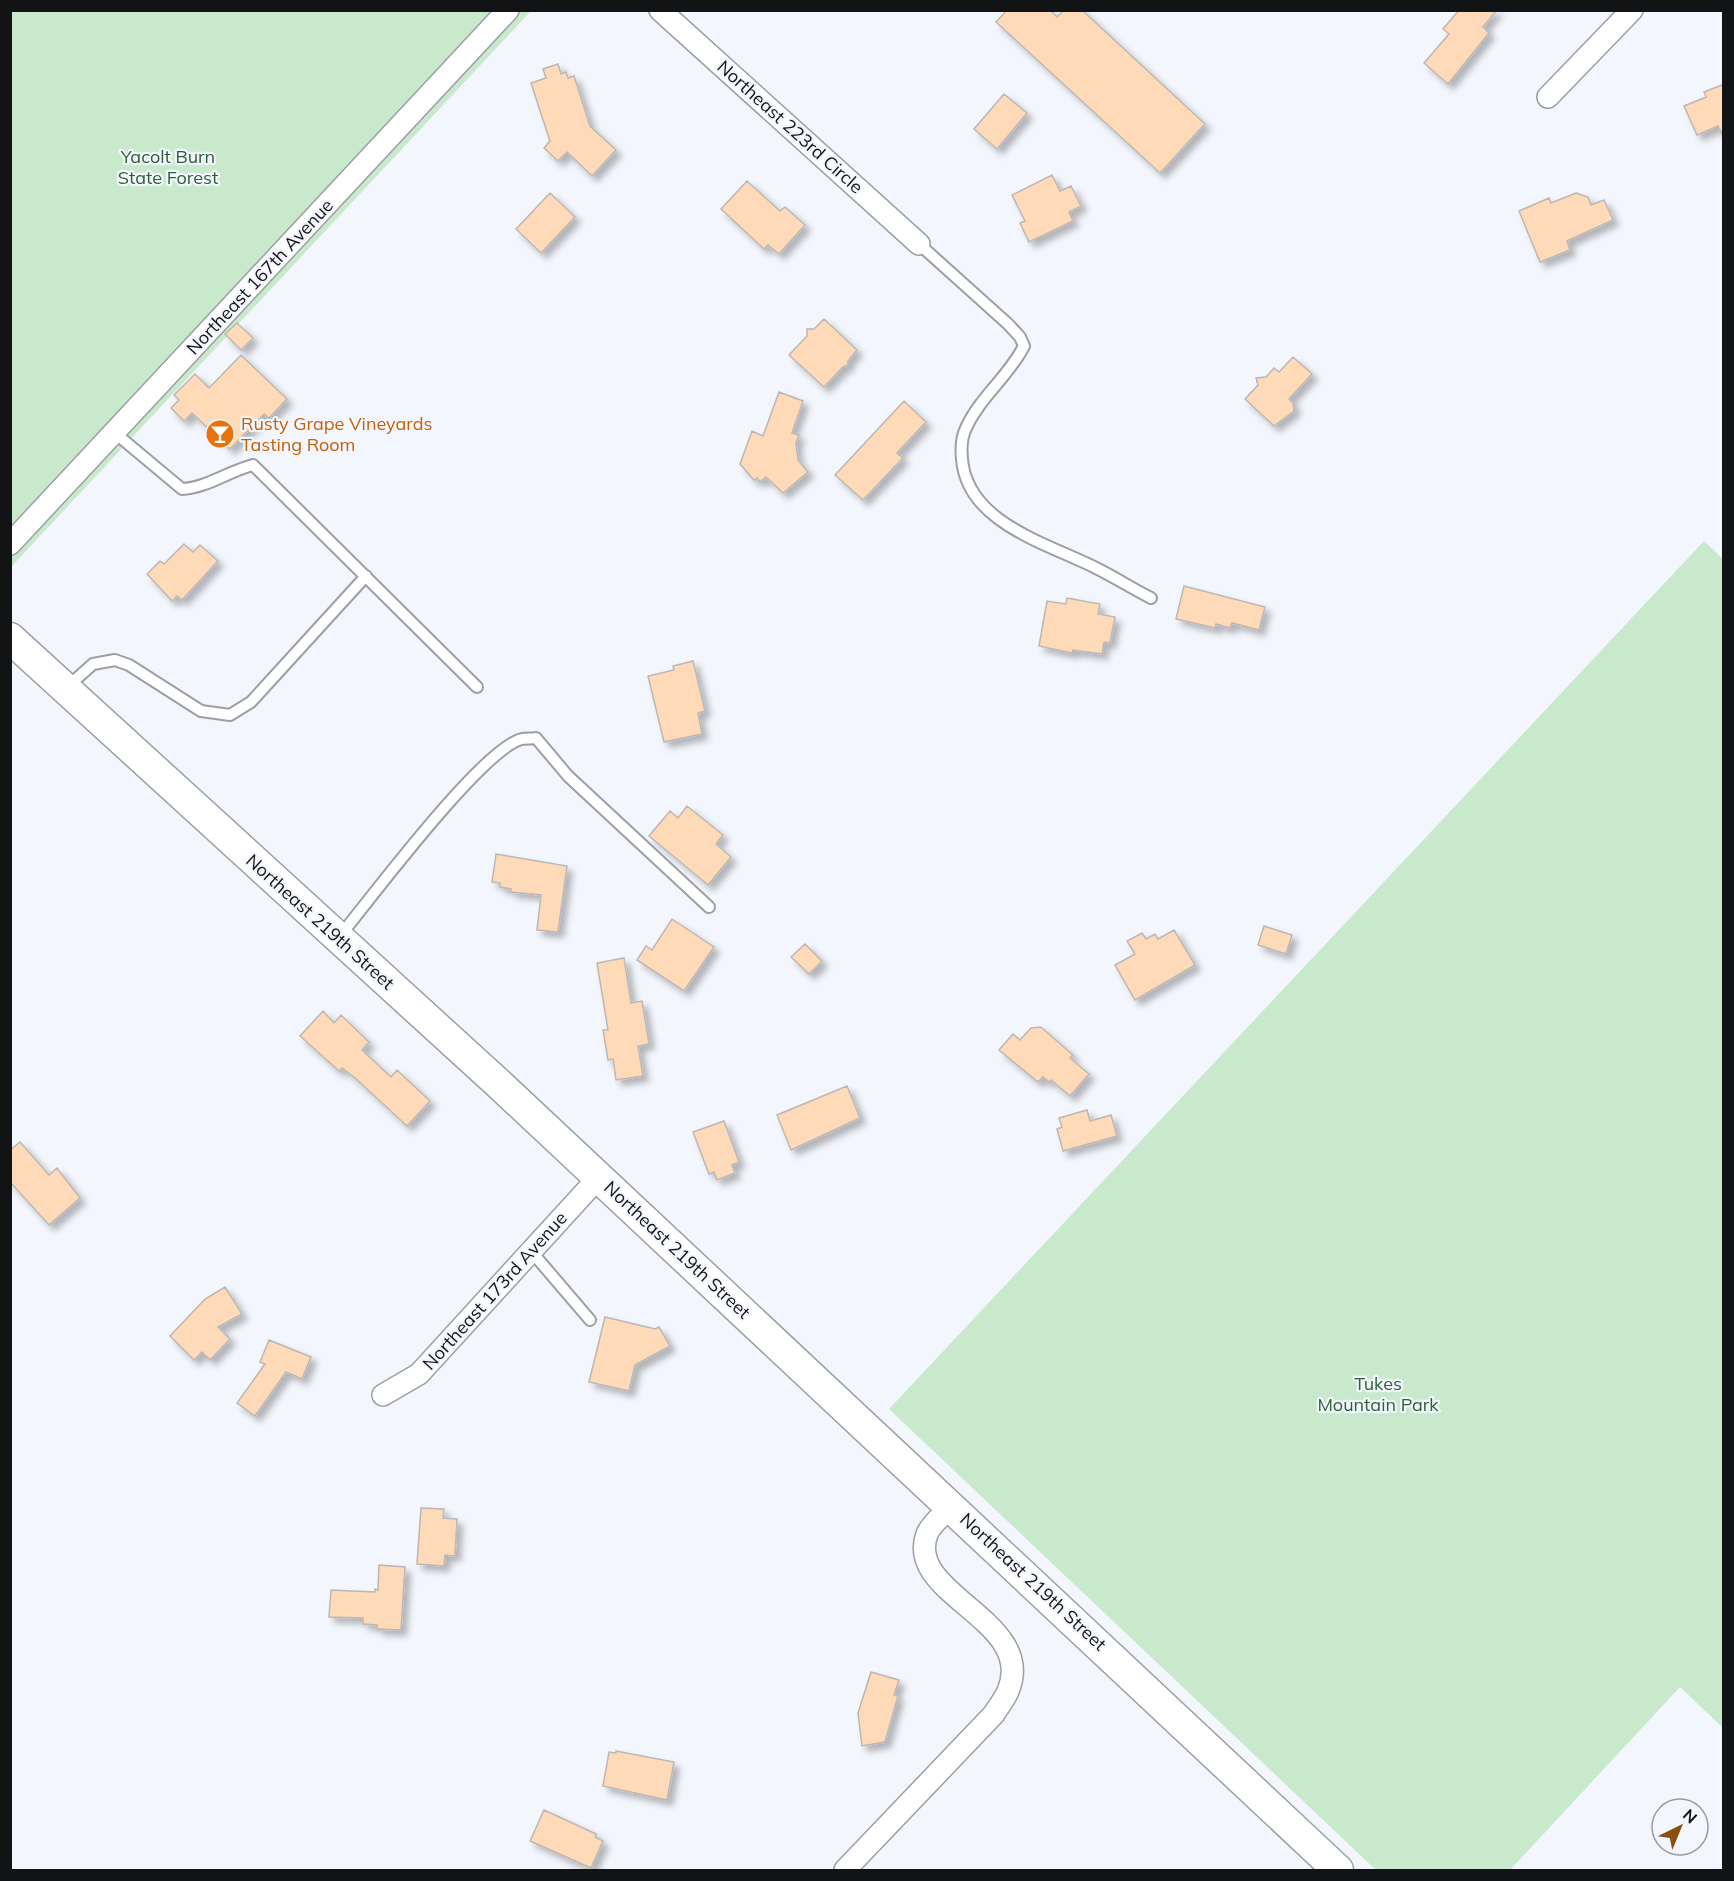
<svg xmlns="http://www.w3.org/2000/svg" width="1734" height="1881" font-family="Mulish,sans-serif">
	<defs>
		<filter id="shadow"><feDropShadow dx="5.5" dy="5.5" stdDeviation="3" flood-color="#0004"/></filter>
	</defs>
	<rect width="100%" height="100%" fill="#f3f6fc"/>
	<path fill="#c9e9cd" d="M11,11H531L11,567Z
		M1704,541L1724,560L1723,1728L1680,1687L1510,1870H1376L889,1409Z"/>
	<path fill="#fedab8" stroke="#bcb7b3" stroke-width="1.5" filter="url(#shadow)" d="M1007,10H1050L1057,17L1064,10H1082L1205,124L1160,173L996,22Z
		M1459,10H1497L1483,27L1489,33L1448,84L1424,63L1449,34L1443,29Z
		M558,64L561,74L566,72L568,78L574,76L590,126L616,150L592,176L567,152L558,161L544,148L550,141L531,83L546,78L543,69Z
		M1724,84V138L1718,126L1697,135L1684,106L1706,97L1704,92Z
		M1004,94L1027,113L997,149L974,129Z
		M1052,175L1060,191L1071,186L1081,206L1069,212L1073,221L1029,242L1020,223L1025,221L1012,195Z
		M747,181L780,211L785,207L805,225L779,254L768,245L764,249L721,209Z
		M550,193L575,217L541,253L516,229Z
		M1576,193L1588,197L1591,205L1604,200L1613,220L1567,241L1570,250L1540,262L1519,211L1549,198L1551,203Z
		M824,319L857,350L848,361V365L843,367L824,387L789,355L807,336V329H814Z
		M237,323L253,338L241,350L225,334Z
		M241,355L287,399L269,418L264,414L230,449L192,413L184,421L171,408L179,400L174,395L195,374L209,388Z
		M1293,357L1312,374L1289,399L1293,403L1294,411L1274,426L1245,399L1258,385L1256,378L1266,377L1274,368L1279,372Z
		M779,392L803,401L792,433L799,435L796,443L798,460L808,472L783,493L766,477L760,482L757,478L754,480L740,464L752,431L763,436Z
		M904,401L926,422L897,453L903,458L863,500L835,475Z
		M184,544L193,552L200,545L218,561L182,600L177,596L172,601L147,574L160,561L164,564Z
		M1184,586L1265,607L1259,630L1232,623L1230,628L1216,624L1215,628L1176,619Z
		M1067,598L1100,604L1098,614L1115,617L1110,643L1104,642L1102,654L1073,650L1072,653L1039,646L1047,601L1066,604Z
		M693,661L705,711L698,713L702,734L664,742L648,676L674,670L673,666Z
		M687,806L723,835L716,844L731,857L708,885L649,836L670,811L678,818Z
		M496,854L567,866L558,932L537,930L541,895L511,892V889L500,887V883L492,882Z
		M672,919L714,947L684,991L637,960L646,946L652,950Z
		M1264,926L1292,935L1286,954L1258,945Z
		M1174,930L1195,965L1135,1000L1115,965L1135,954L1127,941L1142,933L1146,939L1155,934L1158,939Z
		M805,944L822,961L809,974L791,957Z
		M624,958L631,1003L642,1001L649,1044L638,1046L643,1076L616,1080L613,1059L608,1060L603,1030H608L597,963Z
		M323,1011L334,1023L341,1015L369,1042L362,1050L391,1077L397,1070L430,1101L407,1126L355,1078L342,1068L339,1071L300,1036Z
		M1041,1027L1073,1055L1070,1058L1089,1074L1070,1096L1051,1080L1049,1082L1043,1077L1038,1082L999,1050L1013,1034L1020,1040L1031,1028Z
		M847,1086L860,1118L791,1150L777,1115Z
		M1087,1110L1090,1121L1111,1115L1117,1136L1063,1151L1057,1129L1062,1127L1059,1118Z
		M724,1121L739,1162L732,1165L735,1173L717,1180L714,1172L709,1174L693,1132Z
		M20,1142L49,1175L57,1168L80,1198L49,1225L10,1182V1150Z
		M225,1287L242,1314L218,1327L230,1339L210,1360L202,1352L194,1360L170,1336L205,1299Z
		M605,1317L655,1329L659,1327L670,1346L635,1365L629,1391L589,1382Z
		M269,1340L311,1357L302,1379L286,1372L255,1416L237,1403L265,1364L260,1362Z
		M421,1508L444,1509L443,1518L457,1519L455,1556L445,1555L444,1566L417,1564Z
		M379,1565L405,1567L401,1630L377,1629V1625L363,1624V1618L329,1617L331,1590L375,1592V1589L378,1590Z
		M871,1672L899,1680L894,1695L898,1696L885,1742L862,1746L858,1713Z
		M616,1751L674,1762L667,1800L603,1786L609,1752L616,1753Z
		M544,1810L596,1834L595,1837L603,1841L591,1868L530,1841Z"/>
	<g fill="none" stroke-linecap="round" stroke-linejoin="round">
		<g stroke="#9c9fa4" stroke-width="14">
			<path id="lane" d="M919,244L1008,324L1020,337L1024,346C1009,376 980,397 966,428C961,438 961,449 962,459C967,524 1050,544 1098,569C1116,578 1133,589 1151,598
				M115,433L182,489C206,488 229,471 253,465L477,687
				M66,688L93,664L115,660L129,665L201,711L230,715L251,702L366,576
				M340,936C371,898 483,748 522,739C526,738 532,739 536,738L568,776L709,907
				M531,1251L590,1320"/>
		</g>
		<g stroke="#9c9fa4" stroke-width="24">
			<path id="street" d="M660,10L919,244
				M1548,97L1632,10
				M10,544L508,10
				M383,1395L419,1374L599,1177
				M845,1870L994,1714C998,1707 1005,1699 1008,1691C1038,1620 904,1595 927,1534C931,1524 944,1514 951,1506"/>
		</g>
		<g stroke="#9c9fa4" stroke-width="33">
			<path id="secondary" d="M10,638L500,1085L1338,1870"/>
		</g>
		<use href="#lane" stroke="#fff" stroke-width="10"/>
		<use href="#street" stroke="#fff" stroke-width="21"/>
		<use href="#secondary" stroke="#fff" stroke-width="30"/>
	</g>
	<defs>
		<g id="bar-disc" transform="scale(1.5)"><circle r="9.5" fill="#e8710a" stroke="#f3f6fc"/><path d="M-6-5H6L.8 .8V4.5H3.5V6h-7V4.5H-.8V.8Z" fill="#fff"/></g>
	</defs>
	<g fill-rule="evenodd">
		<use href="#bar-disc" x="220" y="434"/>
	</g>
	<g text-anchor="middle" stroke-width="4.5" stroke-linejoin="round" paint-order="stroke">
		<g font-size="18" fill="#121315" stroke="#f3f6fc">
			<text transform="translate(790 127) rotate(42)" y="6">Northeast 223rd Circle</text>
			<text transform="translate(260 277) rotate(-47)" y="6">Northeast 167th Avenue</text>
			<text transform="translate(320 922) rotate(42)" y="6">Northeast 219th Street</text>
			<text transform="translate(677 1250) rotate(43)" y="6">Northeast 219th Street</text>
			<text transform="translate(495 1291) rotate(-48)" y="6">Northeast 173rd Avenue</text>
			<text transform="translate(1033 1582) rotate(43)" y="6">Northeast 219th Street</text>
		</g>
		<g font-size="18" fill="#2b6135" stroke="#f3f6fc">
			<text x="168" y="163">Yacolt Burn<tspan x="168" dy="21">State Forest</tspan></text>
			<text x="1378" y="1390">Tukes<tspan x="1378" dy="21">Mountain Park</tspan></text>
		</g>
		<g font-size="18" fill="#c56008" stroke="#f3f6fc" text-anchor="start">
			<text x="241" y="430">Rusty Grape Vineyards<tspan x="241" dy="21">Tasting Room</tspan></text>
		</g>
	</g>
	<rect width="1734" height="1881" fill="none" stroke="#121315" stroke-width="24"/>
	<g transform="translate(1680 1827) rotate(43)"><circle r="28" fill="#f3f6fc" stroke="#999ba0" stroke-width="1.5"/>
	<path d="M0-4.5L10 22L0 15L-10 22Z" fill="#8b4f0f"/>
	<text y="-9" font-size="16" font-weight="bold" text-anchor="middle" fill="#121315">N</text>
	</g>
</svg>
